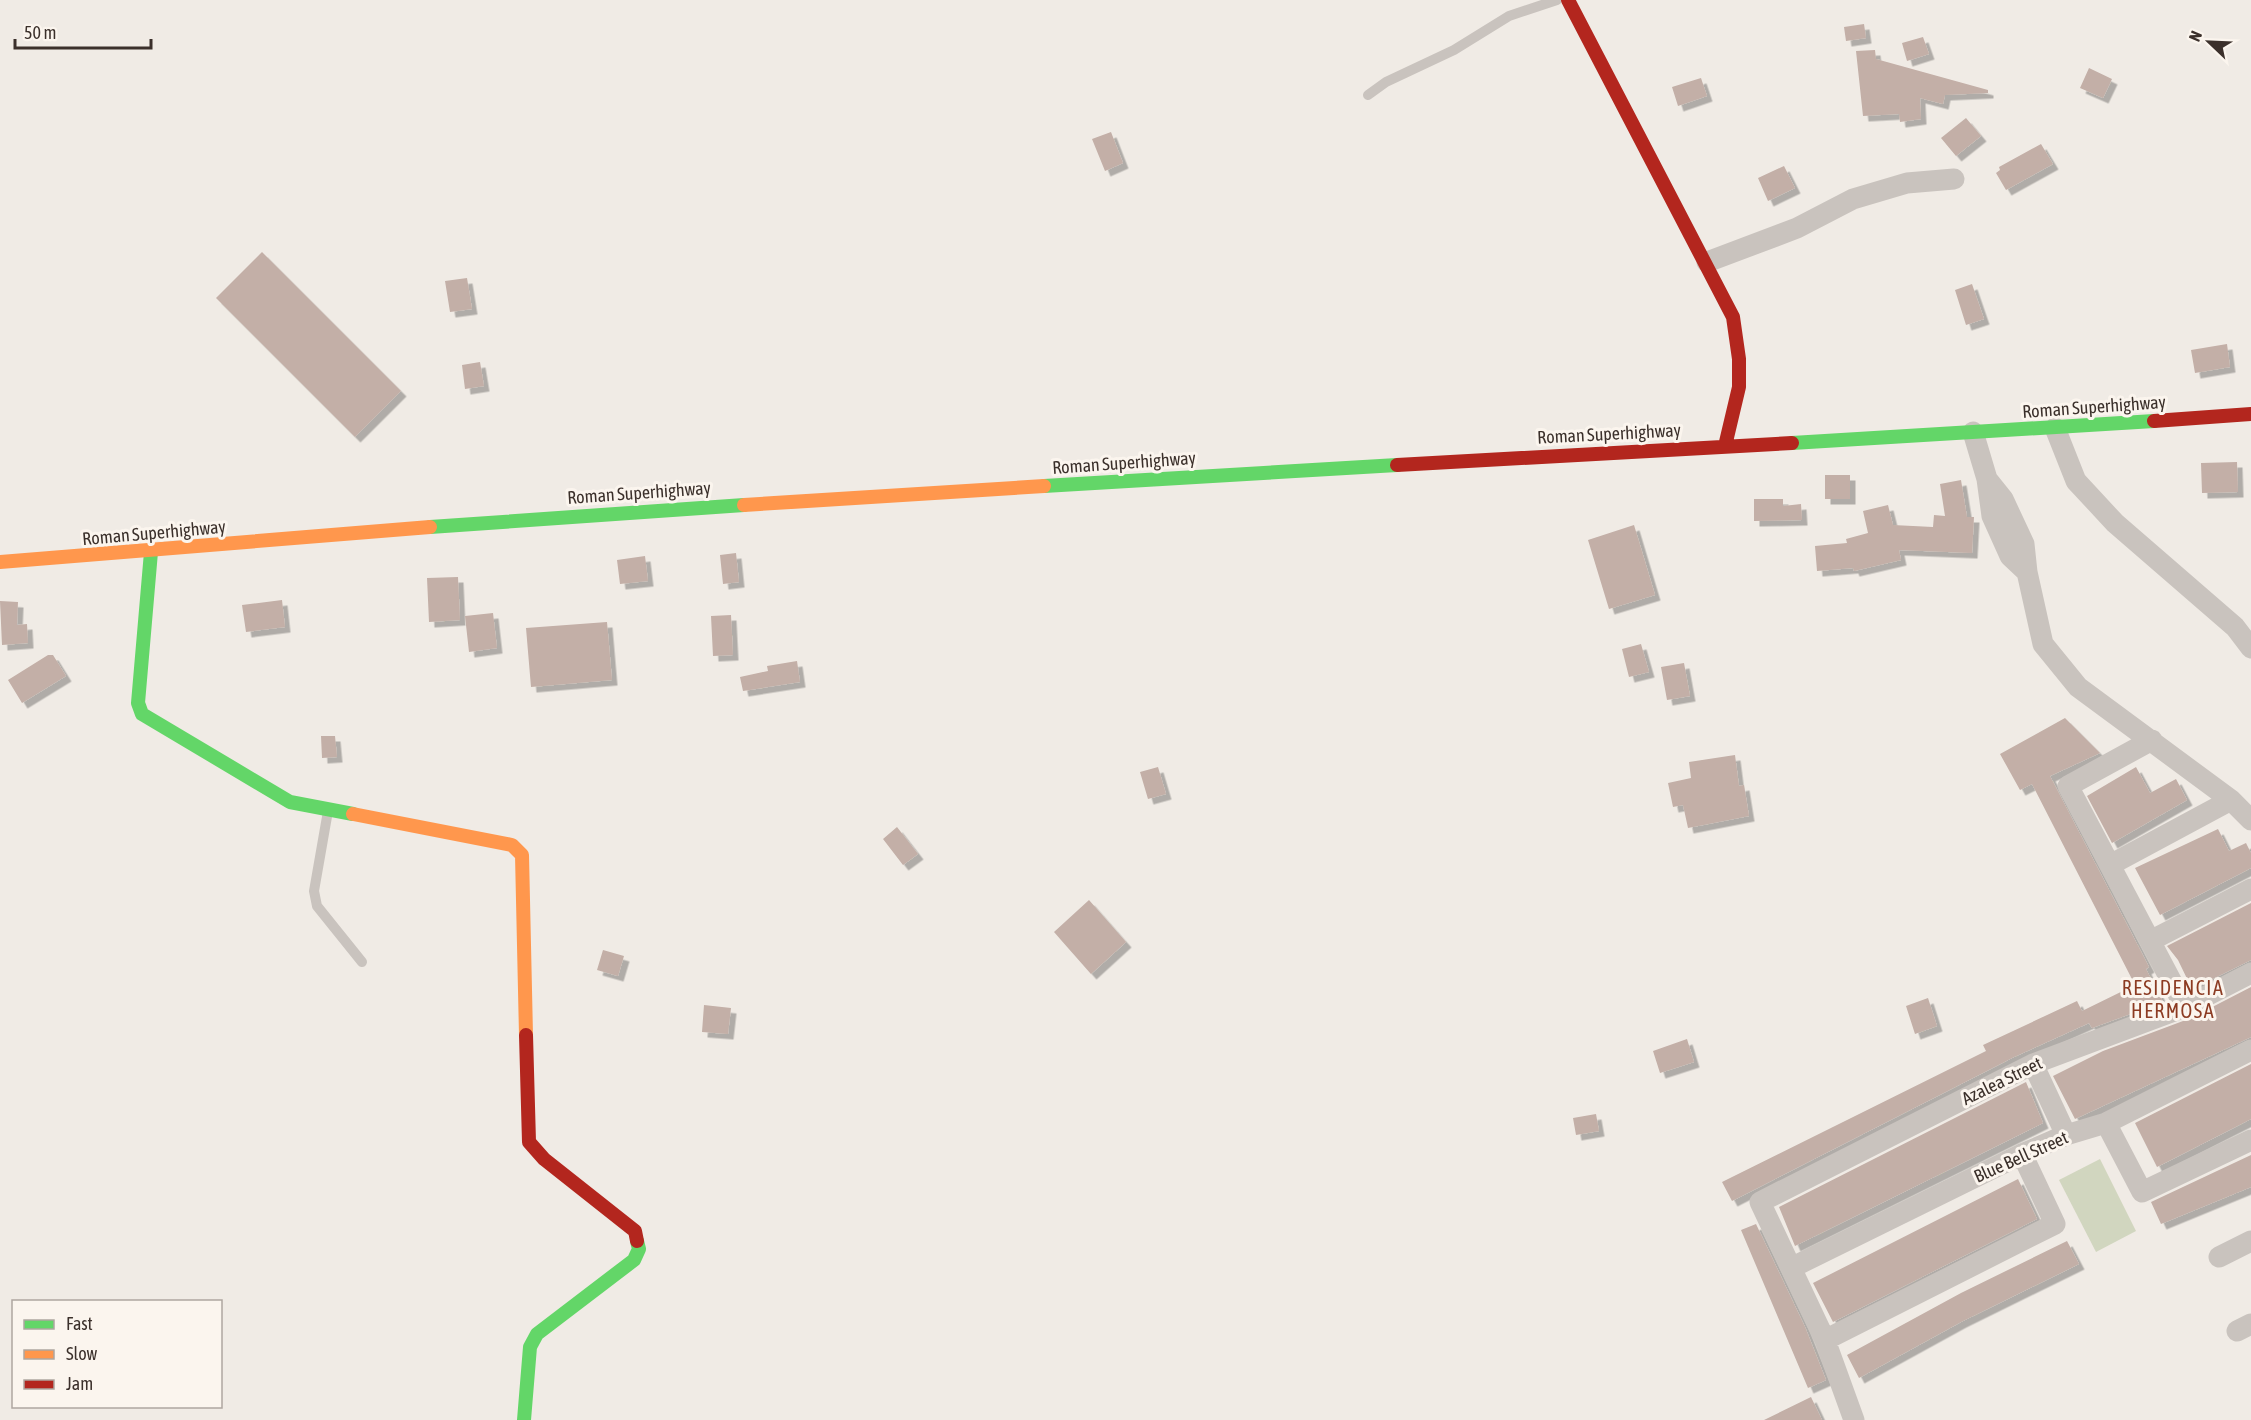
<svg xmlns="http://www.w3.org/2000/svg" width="2251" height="1420" font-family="'Asap Condensed',sans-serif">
	<defs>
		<filter id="shadow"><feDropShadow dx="5.5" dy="5.5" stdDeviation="0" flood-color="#0004"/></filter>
	</defs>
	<rect width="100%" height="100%" fill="#f0ebe5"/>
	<path fill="#d1d6bf" d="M2100,1159L2136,1231L2096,1252L2059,1180Z"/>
	<path fill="#c3afa7" filter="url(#shadow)" d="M1864,24L1866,38L1846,41L1844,27Z
		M1923,37L1929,54L1907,61L1902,43Z
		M1875,50L1876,59L1988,90V93L1945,95L1943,104L1920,98L1921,119L1900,122L1899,114L1863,116L1856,51Z
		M2089,68L2112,79L2103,98L2080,88Z
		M1701,78L1707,96L1678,106L1672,87Z
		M1966,118L1981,136L1956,156L1941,138Z
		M1111,132L1123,163L1105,171L1092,139Z
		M2041,144L2053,164L2006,190L1996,173L2000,170L1999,167Z
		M1784,166L1795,188L1768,201L1758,178Z
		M262,252L401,391L355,437L216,298Z
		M467,278L472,309L450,312L445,281Z
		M1972,284L1984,319L1966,325L1955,290Z
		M2227,344L2230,367L2195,373L2191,350Z
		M480,362L484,386L465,389L462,365Z
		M2237,462L2238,492L2202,493L2201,463Z
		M1825,475H1850V499H1825Z
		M1961,480L1967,517H1974L1972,553L1899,550L1901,560L1854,571L1853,568L1817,571L1815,546L1847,543L1846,539L1868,533L1863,511L1888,505L1893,525L1933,527L1934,515L1945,516L1940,484Z
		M1754,499H1783V506L1801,504L1802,520L1754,521Z
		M1634,525L1655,595L1609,609L1588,540Z
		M736,553L739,582L723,584L720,555Z
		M645,556L648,581L620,584L617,560Z
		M458,577L460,620L429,622L427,578Z
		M282,600L285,627L246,632L242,605Z
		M0,601L18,602L17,625L27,624L28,643L2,645Z
		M493,613L497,648L469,652L465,616Z
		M731,615L733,655L713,656L711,616Z
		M607,622L612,680L531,687L526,628Z
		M1641,644L1649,672L1629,677L1622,649Z
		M48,655H53L66,676L22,703L8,680Z
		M797,661L800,682L743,691L740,677L768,671L767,666Z
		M1684,663L1690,696L1667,700L1661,667Z
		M2065,718L2100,753L2050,776L2149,967L2146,969L2163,1002L2092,1028L2089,1023L2014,1057L1732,1201L1722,1182L1986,1051L1983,1045L2077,1001L2082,1011L2135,985L2032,784L2020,790L2000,754Z
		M321,736H335L337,757L322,758Z
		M1735,755L1739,786L1744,785L1749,816L1688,828L1683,805L1673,807L1668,783L1691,778L1689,762Z
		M1158,767L1166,794L1148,799L1140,772Z
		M2136,767L2150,793L2176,779L2187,800L2112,843L2087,796Z
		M897,827L918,854L903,865L883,839Z
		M2218,829L2229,851L2246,843L2251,853V868L2160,915L2135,868Z
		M1089,900L1126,942L1091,974L1054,932Z
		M2251,903V960L2192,989L2178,960L2167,946Z
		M603,950L624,956L618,976L597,970Z
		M2251,987V1037L2075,1119L2053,1076L2103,1051L2191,1018Z
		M1928,998L1937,1026L1915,1034L1906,1006Z
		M704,1005L731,1008L728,1034L702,1032Z
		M1687,1039L1694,1062L1660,1073L1653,1051Z
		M2251,1064V1119L2157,1167L2135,1123Z
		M2026,1082L2043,1123L1795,1246L1779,1207Z
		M1596,1114L1599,1131L1576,1135L1573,1118Z
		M2251,1155V1187L2161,1224L2151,1202Z
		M2018,1179L2037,1219L1833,1322L1813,1283Z
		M1756,1224L1805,1327L1826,1380L1808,1388L1741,1230Z
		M2067,1241L2079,1264L1961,1322L1859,1378L1847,1355L1961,1293Z
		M1811,1397L1822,1420H1764Z"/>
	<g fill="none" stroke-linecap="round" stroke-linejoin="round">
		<path stroke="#c9c3be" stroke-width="10" d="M1368,95L1386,82L1454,50L1509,16L1557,0
			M328,811L314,891L317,906L362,962"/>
		<path stroke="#c9c3be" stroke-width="21" d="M1707,262L1797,228L1853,199L1907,183L1954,179
			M2055,428L2076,481L2115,523L2235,627L2251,648
			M1973,432L1987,479L1992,516L2010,556L2027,572
			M1987,479L2003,499L2024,544L2027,572L2043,644L2078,687L2231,800L2251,820
			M2152,740L2068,786L2185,1007
			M2110,865L2231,800
			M2150,941L2251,889
			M2033,1064L2066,1135
			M2106,1123L2142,1192L2251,1140
			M2219,1257L2251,1241
			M1793,1267L2022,1154L2066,1135L2106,1123L2251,1050
			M2237,1331L2251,1324
			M1825,1340L2055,1224L2022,1154
			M1854,1420L1825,1340L1760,1202L2033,1064L2185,1007L2251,973"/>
		<path stroke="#63d668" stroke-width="14" d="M1792,443L2154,421
			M1044,486L1397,465
			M430,527L744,505
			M151,552L138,703L142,714L290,802L353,814
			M524,1420L530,1347L537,1334L634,1260L639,1249L637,1241"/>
		<path stroke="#ff974d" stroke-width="14" d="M744,505L1044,486
			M0,562L430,527
			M353,814L512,845L522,855L526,1035"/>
		<path stroke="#b3261e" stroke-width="14" d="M1568,0L1733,317L1739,359V387L1725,446
			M2154,421L2251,414
			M1397,465L1792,443
			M526,1035L529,1142L544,1159L635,1231L637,1241"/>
	</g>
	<g text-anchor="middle" stroke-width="6" stroke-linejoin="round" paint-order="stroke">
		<g font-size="18" fill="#3b302b" stroke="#fbf5ee">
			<text transform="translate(2094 407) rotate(-4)" y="6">Roman Superhighway</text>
			<text transform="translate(1609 434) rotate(-3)" y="6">Roman Superhighway</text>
			<text transform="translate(1124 463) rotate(-4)" y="6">Roman Superhighway</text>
			<text transform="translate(639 493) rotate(-4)" y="6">Roman Superhighway</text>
			<text transform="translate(154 533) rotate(-5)" y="6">Roman Superhighway</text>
			<text transform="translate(2002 1081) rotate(-26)" y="6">Azalea Street</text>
			<text transform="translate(2021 1157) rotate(-24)" y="6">Blue Bell Street</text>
		</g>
		<g font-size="20" letter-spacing="1.5" fill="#8c3b22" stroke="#fbf5ee">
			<text x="2173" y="995">RESIDENCIA<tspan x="2173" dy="23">HERMOSA</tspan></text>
		</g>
	</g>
	<rect x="12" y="1300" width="210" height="108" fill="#fbf5ee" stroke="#aea6a0" stroke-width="1.5"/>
	<rect x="24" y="1320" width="30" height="9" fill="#63d668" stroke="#aea6a0" stroke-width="1.5"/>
	<text x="66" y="1330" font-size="18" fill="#3b302b">Fast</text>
	<rect x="24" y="1350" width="30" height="9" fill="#ff974d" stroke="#aea6a0" stroke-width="1.5"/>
	<text x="66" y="1360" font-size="18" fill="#3b302b">Slow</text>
	<rect x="24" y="1380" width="30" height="9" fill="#b3261e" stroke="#aea6a0" stroke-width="1.5"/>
	<text x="66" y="1390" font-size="18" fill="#3b302b">Jam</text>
	<g transform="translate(2209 42) rotate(293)" stroke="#fbf5ee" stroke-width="4.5" paint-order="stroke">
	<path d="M0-4.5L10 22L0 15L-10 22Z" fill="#3b302b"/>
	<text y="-9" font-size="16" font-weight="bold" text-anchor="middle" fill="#3b302b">N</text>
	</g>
	<path d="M15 39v9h136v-9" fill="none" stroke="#3b302b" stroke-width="3"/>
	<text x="24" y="39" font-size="18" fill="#3b302b" stroke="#fbf5ee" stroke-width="4.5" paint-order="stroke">50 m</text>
</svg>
